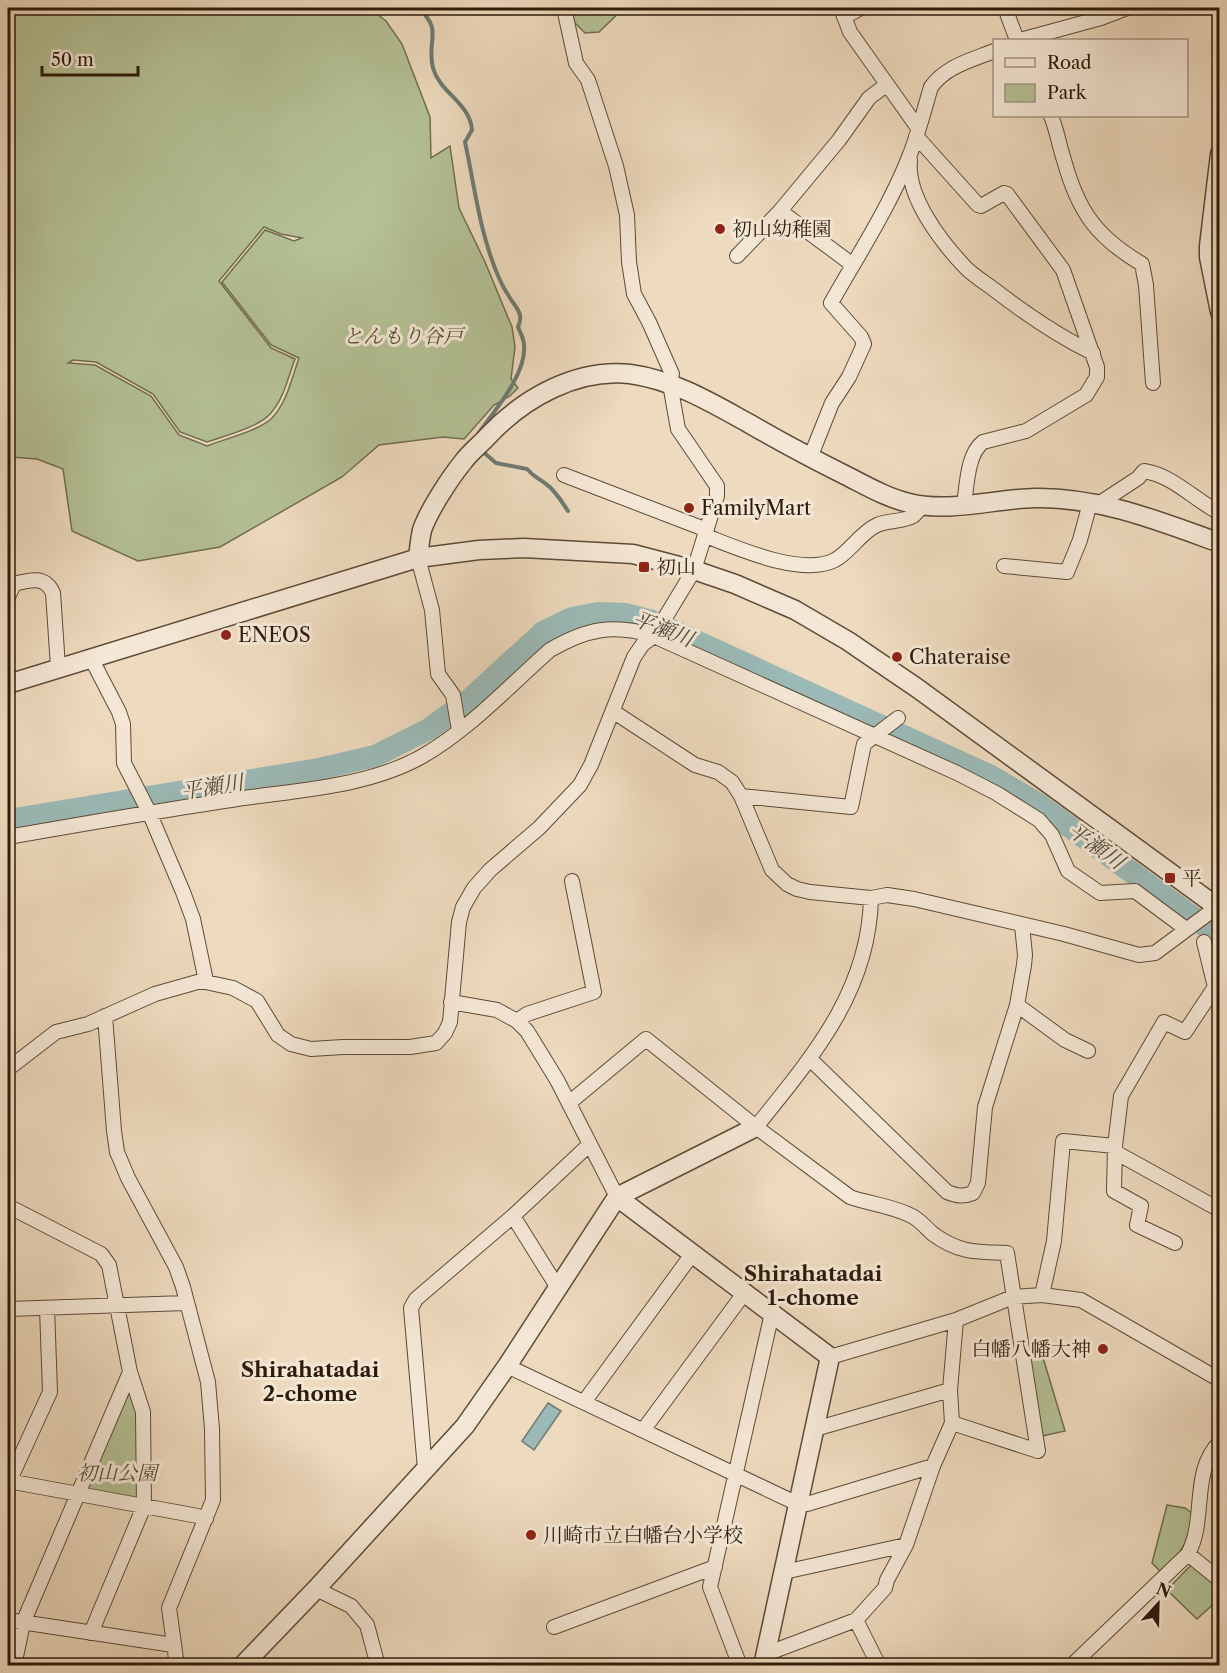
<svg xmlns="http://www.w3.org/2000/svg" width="1227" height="1673" font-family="'Libre Caslon Text','Noto Serif JP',serif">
	<rect width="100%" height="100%" fill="#eedabe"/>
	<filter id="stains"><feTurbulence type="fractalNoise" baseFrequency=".00333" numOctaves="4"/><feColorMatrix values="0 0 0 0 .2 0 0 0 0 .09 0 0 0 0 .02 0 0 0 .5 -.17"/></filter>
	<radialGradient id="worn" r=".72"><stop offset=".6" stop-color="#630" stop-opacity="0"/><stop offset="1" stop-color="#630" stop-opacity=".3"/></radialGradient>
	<path fill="#b4c195" stroke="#706e50" stroke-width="1.5" fill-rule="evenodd" d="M8,8H369L386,21L402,44L430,117L431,158L450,146L459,208L485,262L512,327L515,347L511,379L518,388L510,396L494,405L464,439L443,437L379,445L342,477L220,547L138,561L72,531L63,469L37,459L10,457L8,458ZM264,227L281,234L302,238L294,241L265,230L222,282L271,345L299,358C292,378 287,402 272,418C259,431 224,439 207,446L179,435L151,396L95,365L68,363L73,360L96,362L153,394L180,432L207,442C224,436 259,427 270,414C284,399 288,377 295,359L271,348L219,281Z
		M572,8H624L599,32L585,33L574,22Z
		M1041,1351L1065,1431L1042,1436L1029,1353Z
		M127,1391L132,1393L138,1420L139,1497L134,1500L87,1491L86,1487Z
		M1167,1505L1185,1508L1193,1514C1188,1543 1182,1552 1162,1573L1152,1563Z
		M1191,1565L1219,1589V1599L1197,1619L1167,1590Z"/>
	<path fill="#9bbab7" stroke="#6f7a72" stroke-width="1.5" d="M548,1403L561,1411L534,1450L522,1441Z"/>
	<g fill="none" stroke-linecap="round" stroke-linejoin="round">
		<path stroke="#6f7a72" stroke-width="4" d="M418,8C444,30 426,41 433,68C440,93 470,103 472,130L465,142C475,188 480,235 499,278C502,285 506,292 510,298C517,309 524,314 518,327C520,332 524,339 524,345C527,374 494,411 478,434
			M481,450L496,463L527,469C535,478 537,477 546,484C555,490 562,502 568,511"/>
		<path stroke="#9bbab7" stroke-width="22" d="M8,820L319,769L375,756L429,729L470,699L543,632L572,618L598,613L625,614L652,621L991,776L1037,803L1220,937"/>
		<g stroke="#5d4b37" stroke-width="16">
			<path id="minor" d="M841,8L850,32L918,128
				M1005,8L1017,40
				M844,17L861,8
				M1020,40L1101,18L1127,8
				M1051,116C1057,130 1059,145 1064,160C1078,211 1096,237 1142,264L1146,285L1153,383
				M916,136L978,205L981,206L1004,193L1007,194L1063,270L1097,367V377L1086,395L1026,431L983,442C967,454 967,486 964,505
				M910,160C906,197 942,243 966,268C975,277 986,283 996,291C1026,314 1058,336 1093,353
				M780,211L853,265
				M737,256L780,211L839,140L869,98L886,85
				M810,458L832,403L849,377L864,344L861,337L831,303C858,255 889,208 909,157C918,135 924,110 931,87C946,66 972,60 994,51
				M564,475L707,530
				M1100,503L1138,478L1144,471C1174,476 1193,499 1220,513
				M706,536C737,548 802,577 835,560C851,551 860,533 877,525C888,520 903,522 913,516C916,514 920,508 923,506
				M418,558L432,610L438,674L453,695L459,730
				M1004,566L1067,572L1080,540L1090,503
				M8,597L14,584C29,580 45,575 53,593L58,667
				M91,658L119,712L123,724L124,763L149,812L183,892L193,919L206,981
				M614,712L695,765L718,772L732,782L741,796L772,870L787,884L797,889L810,892L871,898L887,895L914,899L1064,934L1139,955L1155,953L1217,907
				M741,796L851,807L864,744L898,718
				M8,837C82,824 157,811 231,800C294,790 365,788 421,757C469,730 509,686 550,650C586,629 614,623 654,636L957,773L996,793L1039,820L1052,835L1068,871L1100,893L1135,891L1186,929
				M451,1002L497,1010L517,1021L527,1031L557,1080L617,1197
				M1017,1005L1065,1040L1088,1051
				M105,1016L114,1131L117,1152L128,1178L176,1267L183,1287L208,1382L212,1429L213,1500L169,1608L177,1666
				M517,1021L527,1014L594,992L572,881
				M810,1059L947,1192C957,1196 963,1197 973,1193L978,1183L985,1107L1017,1005L1024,965L1025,955L1022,925
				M8,1069L56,1032L88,1024L155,994L201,981L233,988L257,1001L278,1035L291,1044L311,1049L343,1047H410L436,1043L445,1033L450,1022L459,922L463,907L474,888L490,870L539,828L580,785L591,765L634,657L643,644L654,636L694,570L717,496V486L678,429L670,384L672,374L649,322L634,294L629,262L627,215L616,166L588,80L576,63L564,8
				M569,1103L646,1039L756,1127L850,1197C870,1204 893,1206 912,1216C920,1220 926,1228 933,1234C959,1253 976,1252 1007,1253L1038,1451L952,1423
				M756,1127C812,1057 869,992 871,898
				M1115,1152L1220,1210
				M8,1206L101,1254L109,1265L130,1372L143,1412L144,1506L91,1633
				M513,1216L558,1288
				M1175,1243L1137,1225L1141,1206L1114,1191L1115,1146L1121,1096L1164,1022L1185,1032L1215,987L1204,942
				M1042,1295L1054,1241L1063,1141L1115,1146
				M8,1309L186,1303
				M830,1357L956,1320L1013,1297L1042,1295L1081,1300L1220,1380
				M507,1366L798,1504H807L933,1466
				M584,1402L693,1253
				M644,1429L745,1292
				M815,1429L950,1390
				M425,1469L411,1308L416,1299L513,1216L590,1144
				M8,1481L198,1516L206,1519
				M9,1482L50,1392L47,1308
				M1188,1554L1220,1580
				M784,1572L906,1545
				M316,1589L351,1606L367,1625L378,1666
				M8,1620L173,1645
				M856,1620L879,1666
				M554,1627L715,1567
				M766,1654L856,1620L885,1588L887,1580L906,1545L933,1466L952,1423L950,1390L956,1320
				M14,1666L23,1623L130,1372
				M740,1666L710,1587L772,1313
				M1071,1666L1188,1554C1207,1519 1190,1472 1220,1442"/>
		</g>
		<g stroke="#5d4b37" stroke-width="21">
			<path id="tertiary" d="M1220,154L1209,246V257L1220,312
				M418,558C419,549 420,539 422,530C429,510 450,478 463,462C470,452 481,444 489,435C524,398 577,368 630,374C674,380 712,403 750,424C781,442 813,459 845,475C865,485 887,498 909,503C949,513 994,499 1035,498C1100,497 1159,521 1220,543
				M8,684L418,558L479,550L524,548L633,554L694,570L735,584L795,610L848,641L917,688L1220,909
				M617,1197L830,1357L763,1666
				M242,1666L316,1589L465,1426L507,1366L617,1197L756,1127"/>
		</g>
		<use href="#minor" stroke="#f4e7d5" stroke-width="14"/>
		<use href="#tertiary" stroke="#f4e7d5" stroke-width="18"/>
	</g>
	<g fill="#8f2418" stroke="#f4e7d5" stroke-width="2">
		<circle cx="720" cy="229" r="6"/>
		<circle cx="689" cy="508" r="6"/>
		<rect x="638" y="561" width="12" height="12" rx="3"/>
		<circle cx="226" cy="635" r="6"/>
		<circle cx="897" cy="657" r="6"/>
		<rect x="1164" y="872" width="12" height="12" rx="3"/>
		<circle cx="1103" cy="1349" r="6"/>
		<circle cx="531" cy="1535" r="6"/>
	</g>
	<g text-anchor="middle" stroke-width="6" stroke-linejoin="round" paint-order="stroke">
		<g font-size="20" fill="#2d1b0a" stroke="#f4e7d5" text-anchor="start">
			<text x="732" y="236">初山幼稚園</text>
			<text x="701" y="515">FamilyMart</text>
			<text x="656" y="574">初山</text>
			<text x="238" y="642">ENEOS</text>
			<text x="909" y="664">Chateraise</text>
			<text x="1182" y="885">平</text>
			<text x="1091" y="1356" text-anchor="end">白幡八幡大神</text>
			<text x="543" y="1542">川崎市立白幡台小学校</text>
		</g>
		<g font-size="20" font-style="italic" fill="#564d34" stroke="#f4e7d5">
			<text x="403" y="343">とんもり谷戸</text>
			<text x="117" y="1480">初山公園</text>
		</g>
		<g font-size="21" font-style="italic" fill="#4e4b3e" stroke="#f4e7d5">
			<text transform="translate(663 629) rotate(21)" y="7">平瀬川</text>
			<text transform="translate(212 787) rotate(-9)" y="7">平瀬川</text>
			<text transform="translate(1096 846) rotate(36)" y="7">平瀬川</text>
		</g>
		<g font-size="21" font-weight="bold" fill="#2d1b0a" stroke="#f4e7d5">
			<text x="813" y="1281">Shirahatadai<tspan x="813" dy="24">1-chome</tspan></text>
			<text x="310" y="1377">Shirahatadai<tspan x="310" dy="24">2-chome</tspan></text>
		</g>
	</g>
	<rect width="1227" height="1673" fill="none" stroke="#eedabe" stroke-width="30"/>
	<rect x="9" y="9" width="1209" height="1655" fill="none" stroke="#2d1b0a" stroke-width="3"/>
	<rect x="15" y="15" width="1197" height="1643" fill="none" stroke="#2d1b0a" stroke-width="1.5"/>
	<rect x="993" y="39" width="195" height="78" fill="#f4e7d5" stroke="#a49584" stroke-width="1.5"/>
	<rect x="1005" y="58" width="30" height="9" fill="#f4e7d5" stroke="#a49584" stroke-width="1.5"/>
	<text x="1047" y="69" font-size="18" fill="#2d1b0a">Road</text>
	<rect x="1005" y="84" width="30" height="18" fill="#b4c195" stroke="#a49584" stroke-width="1.5"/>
	<text x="1047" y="99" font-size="18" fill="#2d1b0a">Park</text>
	<g transform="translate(1158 1604) rotate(22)" stroke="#f4e7d5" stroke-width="4.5" paint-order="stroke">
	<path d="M0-4.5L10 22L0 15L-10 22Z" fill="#2d1b0a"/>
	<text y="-9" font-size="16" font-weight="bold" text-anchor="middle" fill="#2d1b0a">N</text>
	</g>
	<path d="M42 66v9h96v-9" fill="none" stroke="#2d1b0a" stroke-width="3"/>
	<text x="51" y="66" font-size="18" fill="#2d1b0a" stroke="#f4e7d5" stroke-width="4.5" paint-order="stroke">50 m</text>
	<rect width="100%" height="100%" filter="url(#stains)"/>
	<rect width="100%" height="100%" fill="url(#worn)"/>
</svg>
